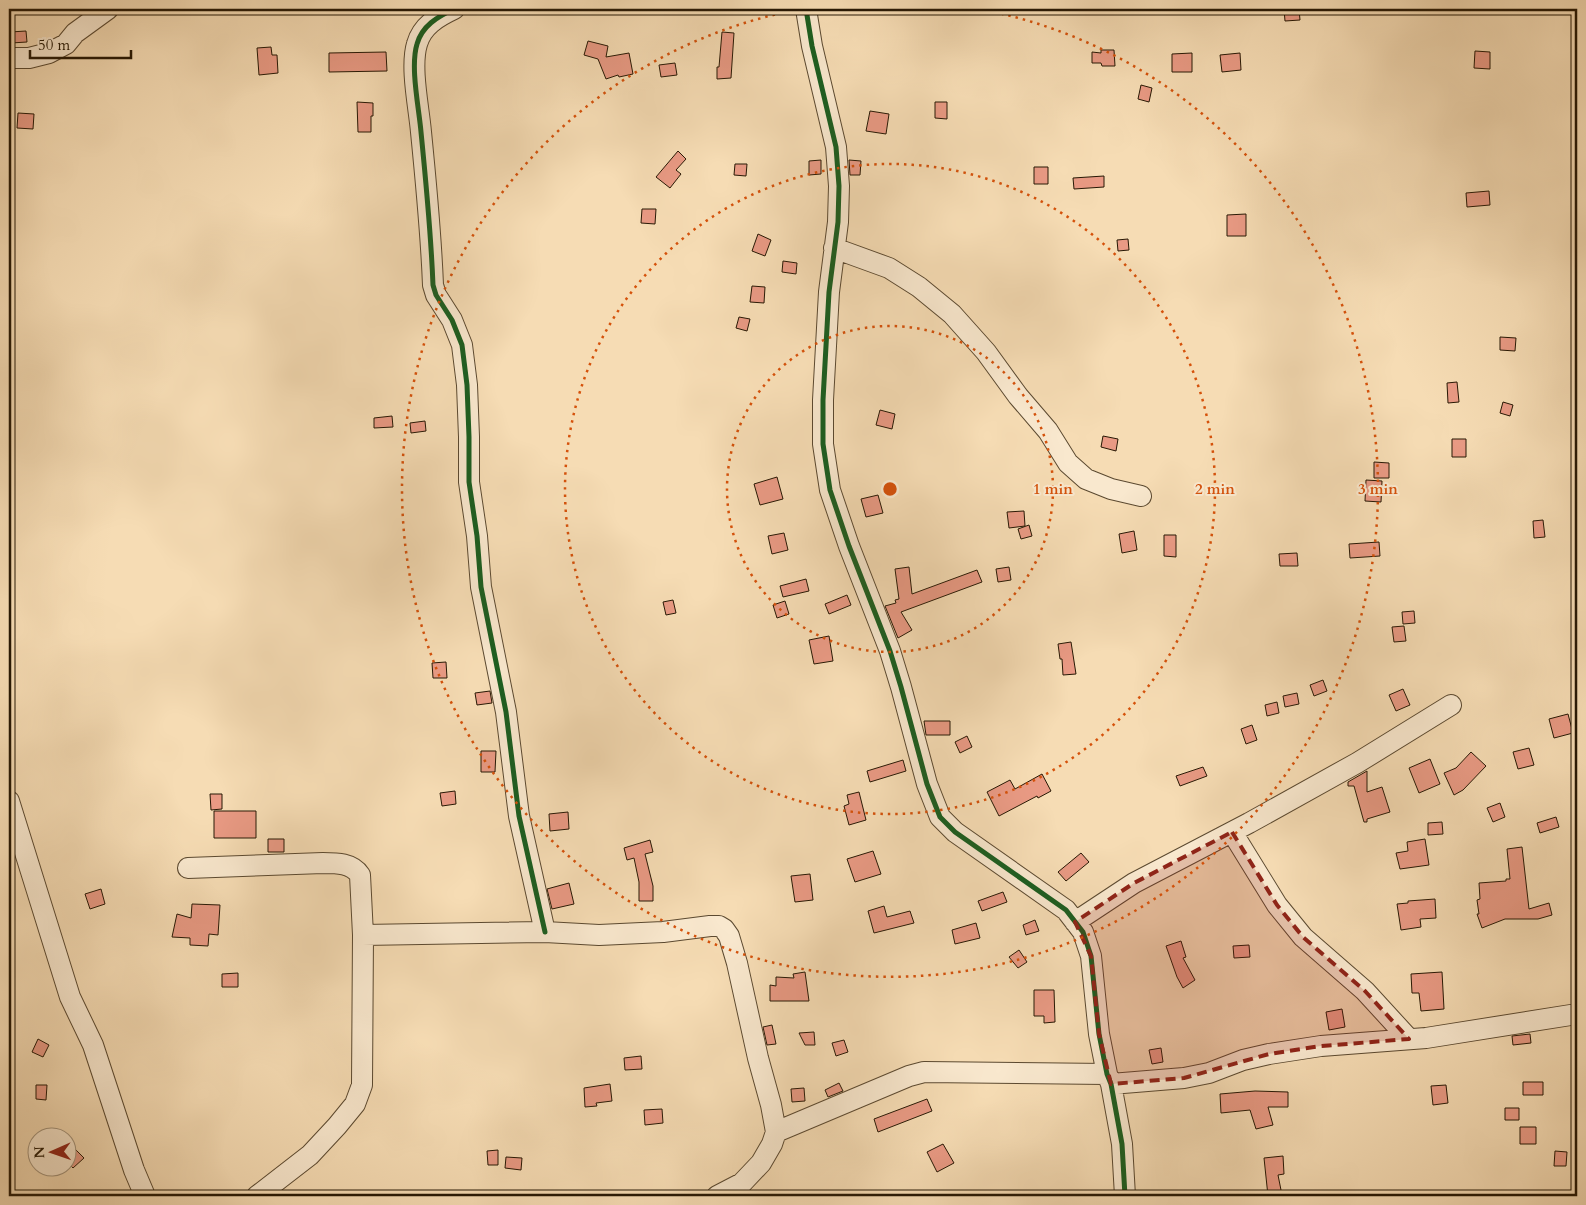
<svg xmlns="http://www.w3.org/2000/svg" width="1586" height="1205" font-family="Cardo,serif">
	<rect width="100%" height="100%" fill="#f6dcb4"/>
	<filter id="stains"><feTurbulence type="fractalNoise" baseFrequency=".004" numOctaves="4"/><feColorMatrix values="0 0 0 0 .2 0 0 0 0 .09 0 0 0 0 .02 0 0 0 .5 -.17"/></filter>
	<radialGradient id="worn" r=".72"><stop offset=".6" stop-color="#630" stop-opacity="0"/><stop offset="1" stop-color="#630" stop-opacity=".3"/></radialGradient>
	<path fill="#e99a84" stroke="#271804" d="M1284,9H1299L1300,20L1285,21Z
		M26,31L27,42L11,43L10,32Z
		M722,32L734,33L731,78L717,79V67H719Z
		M588,41L608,46L606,57L629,53L633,74L619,77L618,75L606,79L598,59L584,55Z
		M271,47L272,55H277L278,73L259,75L257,48Z
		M1101,50H1114L1115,66H1102L1101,63H1092V52L1101,53Z
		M1475,51L1490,52V69L1474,68Z
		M386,52L387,71L329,72V53Z
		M1192,53V72H1172V54Z
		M1240,53L1241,70L1222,72L1220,55Z
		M675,63L677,75L661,77L659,65Z
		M1141,85L1152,88L1149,102L1138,99Z
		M357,102L373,103V116H371V132H358Z
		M935,102H947V119L935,118Z
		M870,111L889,114L886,134L866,131Z
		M18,113L34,114L33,129L17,128Z
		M678,151L686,159L676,170L681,174L670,188L656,177Z
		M821,160V174L809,175V161Z
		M849,160L861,161L860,175H850Z
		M735,164H747L746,176L734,175Z
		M1034,167H1048V184H1034Z
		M1104,176V187L1074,189L1073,178Z
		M1489,191L1490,205L1467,207L1466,193Z
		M642,209H656L655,224L641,223Z
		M1246,214V236H1227V215Z
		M758,234L771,240L765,256L752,251Z
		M1128,239L1129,250L1118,251L1117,240Z
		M783,261L797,263L796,274L782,272Z
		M752,286L765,287L764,303L750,302Z
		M739,317L750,319L747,331L736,328Z
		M1500,337L1516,338L1515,351L1500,350Z
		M1457,382L1459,402L1448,403L1447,383Z
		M1503,402L1513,405L1510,416L1500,413Z
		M880,410L895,414L892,429L876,425Z
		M392,416L393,427L374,428V418Z
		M425,421L426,431L411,433L410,423Z
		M1103,436L1118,439L1116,451L1101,447Z
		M1452,439H1466V457H1452Z
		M1374,462L1389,463V478H1374Z
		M777,477L783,499L760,505L754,484Z
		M1366,480L1382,481L1381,502L1365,501Z
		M878,495L883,513L866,517L861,499Z
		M1024,511L1025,526L1009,528L1007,512Z
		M1543,520L1545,537L1534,538L1533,521Z
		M1029,525L1032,536L1021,539L1018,529Z
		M1134,531L1137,550L1122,553L1119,534Z
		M784,533L788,550L772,554L768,536Z
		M1164,535H1176V557L1164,556Z
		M1379,542L1380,556L1350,558L1349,544Z
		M1297,553L1298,566H1280L1279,554Z
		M909,567L912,594L977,570L982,582L901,612L912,630L898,638L885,606L896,603L895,600L899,599L895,569Z
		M1009,567L1011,580L998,582L996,569Z
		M806,579L809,591L783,597L780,586Z
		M847,595L851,605L829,614L825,604Z
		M673,600L676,613L666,615L663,602Z
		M785,601L789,614L777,618L773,605Z
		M1414,611L1415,623L1403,624L1402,612Z
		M1404,626L1406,641L1394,642L1392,627Z
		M829,636L833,661L814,664L809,640Z
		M1071,642L1076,674L1063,675L1062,659H1060L1058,644Z
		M446,662L447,678H433L432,663Z
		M1323,680L1327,691L1314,696L1310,685Z
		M1403,689L1410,705L1396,711L1389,695Z
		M490,691L492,703L477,705L475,693Z
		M1297,693L1299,704L1285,707L1283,696Z
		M1277,702L1279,713L1267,716L1265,705Z
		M1568,714L1573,733L1554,738L1549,719Z
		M924,721H950V735H926Z
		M1252,725L1257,740L1246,744L1241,729Z
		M967,736L972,747L960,753L955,742Z
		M1529,748L1534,765L1518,769L1513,752Z
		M481,751H496L495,772H481Z
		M1471,752L1486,766L1463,790L1454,795L1444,773L1456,768Z
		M1430,759L1440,784L1419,793L1409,768Z
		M903,760L906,771L870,782L867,771Z
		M1203,767L1207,776L1180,786L1176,776Z
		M1367,771V792L1382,787L1390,812L1367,819V822H1364L1354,786H1348V782Z
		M1042,774L1051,791L1038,798L1037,796L999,816L987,792L1010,780L1015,789Z
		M455,791L456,804L442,806L440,793Z
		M859,792L866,820L849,825L844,806L849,804L847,795Z
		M210,794H222V809L211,810Z
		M1500,803L1505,817L1493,822L1487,808Z
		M214,811H256V838H214Z
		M568,812L569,829L550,831L549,814Z
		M1556,817L1559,827L1540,833L1537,823Z
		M1442,822L1443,834L1428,835V823Z
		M268,839H284V852H268Z
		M1425,839L1429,865L1400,869L1396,853L1408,851L1407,842Z
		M650,840L653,852L645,854L653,886V901H639V882L634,858L627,860L624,848Z
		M1522,847L1529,909L1549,903L1552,915L1538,919H1505L1482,928L1477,914H1479L1477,900L1480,899L1479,883L1506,881V879H1510L1507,849Z
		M873,851L881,874L855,882L847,859Z
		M1081,853L1089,862L1066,881L1058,872Z
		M810,874L813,900L795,902L791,876Z
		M569,883L574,904L552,909L547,889Z
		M101,889L105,904L90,909L85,894Z
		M1003,892L1007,902L982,911L978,901Z
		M1435,899L1436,918L1420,919L1421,927L1401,930L1397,904L1408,903V901Z
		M192,904L220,905L218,935L209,934L208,946L190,945V938L172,937L177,914L191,918Z
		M884,906L887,917L910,911L914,923L874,933L868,911Z
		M1035,920L1039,931L1026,935L1023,925Z
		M976,923L980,938L955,944L952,930Z
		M1181,941L1186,957L1183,958L1195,980L1183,988L1177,977L1166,946Z
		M1249,945L1250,957L1234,958L1233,946Z
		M1019,950L1027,962L1018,968L1009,957Z
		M805,972L809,1001H770V985L776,986V977L794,978L793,974Z
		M1442,972L1444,1009L1421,1011L1419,993H1412L1411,974Z
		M238,973V987H222V974Z
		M1034,990H1054L1055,1022L1044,1023V1016H1034Z
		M1342,1009L1345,1027L1329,1030L1326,1012Z
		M772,1025L776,1044L767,1045L763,1027Z
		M814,1032L815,1045H805L799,1033Z
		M1530,1034L1531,1043L1513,1045L1512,1036Z
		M38,1039L49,1045L43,1057L32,1052Z
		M844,1040L848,1052L836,1056L832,1043Z
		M1161,1048L1163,1062L1152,1064L1149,1050Z
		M641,1056L642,1069L625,1070L624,1058Z
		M1523,1082H1543V1095H1523Z
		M839,1083L843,1091L828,1097L825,1090Z
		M610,1084L612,1101L596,1103L597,1106L585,1107L584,1088Z
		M36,1085H47L46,1100L36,1099Z
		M1446,1085L1448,1103L1433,1105L1431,1086Z
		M804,1088L805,1101L792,1102L791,1089Z
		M1255,1091L1288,1092V1107H1268L1273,1125L1256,1129L1250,1110L1221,1113L1220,1094Z
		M927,1099L932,1111L878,1132L874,1119Z
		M1505,1108H1519V1120H1505Z
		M662,1109L663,1123L645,1125L644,1110Z
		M1520,1127H1536V1144H1520Z
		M943,1144L954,1163L937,1172L927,1152Z
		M74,1148L84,1158L73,1168L68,1163V1155Z
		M498,1150V1165H488L487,1151Z
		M1555,1151L1567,1152L1566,1166H1554Z
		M1283,1156L1284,1174L1278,1175L1282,1195L1268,1196L1264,1158Z
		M506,1157L522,1158L521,1170L505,1168Z"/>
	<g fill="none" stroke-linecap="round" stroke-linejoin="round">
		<g stroke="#5b4930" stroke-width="22">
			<path id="minor" d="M454,9C437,17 422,26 417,44C410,67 419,108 421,132C426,182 431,234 433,285L436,295L452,320L462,345L467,385L469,437V482L477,536L481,587L506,712L519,816L545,932
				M806,9L812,46L836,147L839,186L838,222L829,292L823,400V444L830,490L849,546L890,651L901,687L927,784L940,817L955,832L1066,910L1083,932L1091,956L1099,1034L1107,1074L1111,1084L1122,1144L1125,1196
				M9,58H29L49,53L66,44L75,33L108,9
				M834,248L889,268L919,287L952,314L986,352L1018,396L1048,431L1068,463L1086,479L1111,489L1141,496
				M9,801L70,997L93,1045L134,1170L145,1196
				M1232,832L1277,905L1303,937L1365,991L1409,1039
				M188,868L323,863C337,863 352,863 360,875L363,935L362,1085L355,1104L337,1126L310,1155L257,1196
				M1075,922L1134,883L1249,823L1357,763L1451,705
				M363,935L545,932L599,935L663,932L710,926H719L724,929L729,936L737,963L758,1058L771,1105L776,1132L772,1144L761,1163L742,1183L717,1196
				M1111,1084L1184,1078L1209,1073L1243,1060L1269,1054L1321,1046L1426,1038L1577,1014
				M776,1132L909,1076L924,1072L1107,1074"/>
		</g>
		<use href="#minor" stroke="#f9e8ce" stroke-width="20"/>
		<g stroke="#f9e8ce" stroke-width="8">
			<path id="cycleway" d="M454,9C437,17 422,26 417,44C410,67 419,108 421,132C426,182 431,234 433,285L436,295L452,320L462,345L467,385L469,437V482L477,536L481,587L506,712L519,816L545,932
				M806,9L812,46L836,147L839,186L838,222L829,292L823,400V444L830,490L849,546L890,651L901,687L927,784L940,817L955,832L1066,910L1083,932L1091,956L1099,1034L1107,1074L1111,1084L1122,1144L1125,1196"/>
		</g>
		<use href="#cycleway" stroke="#1b5e20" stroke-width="5"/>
	</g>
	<path fill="#8f2418" fill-opacity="0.2" stroke="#8f2418" stroke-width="4" stroke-dasharray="10 6" stroke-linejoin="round" d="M1232,832L1277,905L1303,937L1365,991L1409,1039L1321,1046L1269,1054L1184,1078L1111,1084L1099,1034L1091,956L1075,922L1134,883Z"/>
	<g fill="none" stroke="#d5520b" stroke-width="2.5" stroke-dasharray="2.5 5">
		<circle cx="890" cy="489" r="163"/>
		<circle cx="890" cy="489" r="325"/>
		<path d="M979 9A488 488 0 1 1 801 9"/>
	</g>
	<circle cx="890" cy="489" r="8" fill="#d5520b" stroke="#f9e8ce" stroke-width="2.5"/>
	<g font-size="15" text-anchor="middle" font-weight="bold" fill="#d5520b" stroke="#f9e8ce" stroke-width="4" stroke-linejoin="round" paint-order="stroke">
		<text x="1053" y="494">1 min</text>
		<text x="1215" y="494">2 min</text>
		<text x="1378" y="494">3 min</text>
	</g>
	<rect width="1586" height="1205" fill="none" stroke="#f6dcb4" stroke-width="30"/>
	<rect x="10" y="10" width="1566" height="1185" fill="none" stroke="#271804" stroke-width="2.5"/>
	<rect x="15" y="15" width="1556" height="1175" fill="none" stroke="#271804"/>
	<g transform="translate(52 1152) rotate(268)"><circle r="24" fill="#f9e8ce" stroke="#a5957d"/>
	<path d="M0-4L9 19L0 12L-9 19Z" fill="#8f2418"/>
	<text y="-8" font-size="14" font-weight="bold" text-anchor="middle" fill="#271804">N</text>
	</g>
	<path d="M30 50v8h101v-8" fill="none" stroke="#271804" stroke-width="2.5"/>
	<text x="38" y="50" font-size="15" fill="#271804" stroke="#f9e8ce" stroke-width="4" paint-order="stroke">50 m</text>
	<rect width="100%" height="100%" filter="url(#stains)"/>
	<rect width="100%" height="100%" fill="url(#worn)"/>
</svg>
